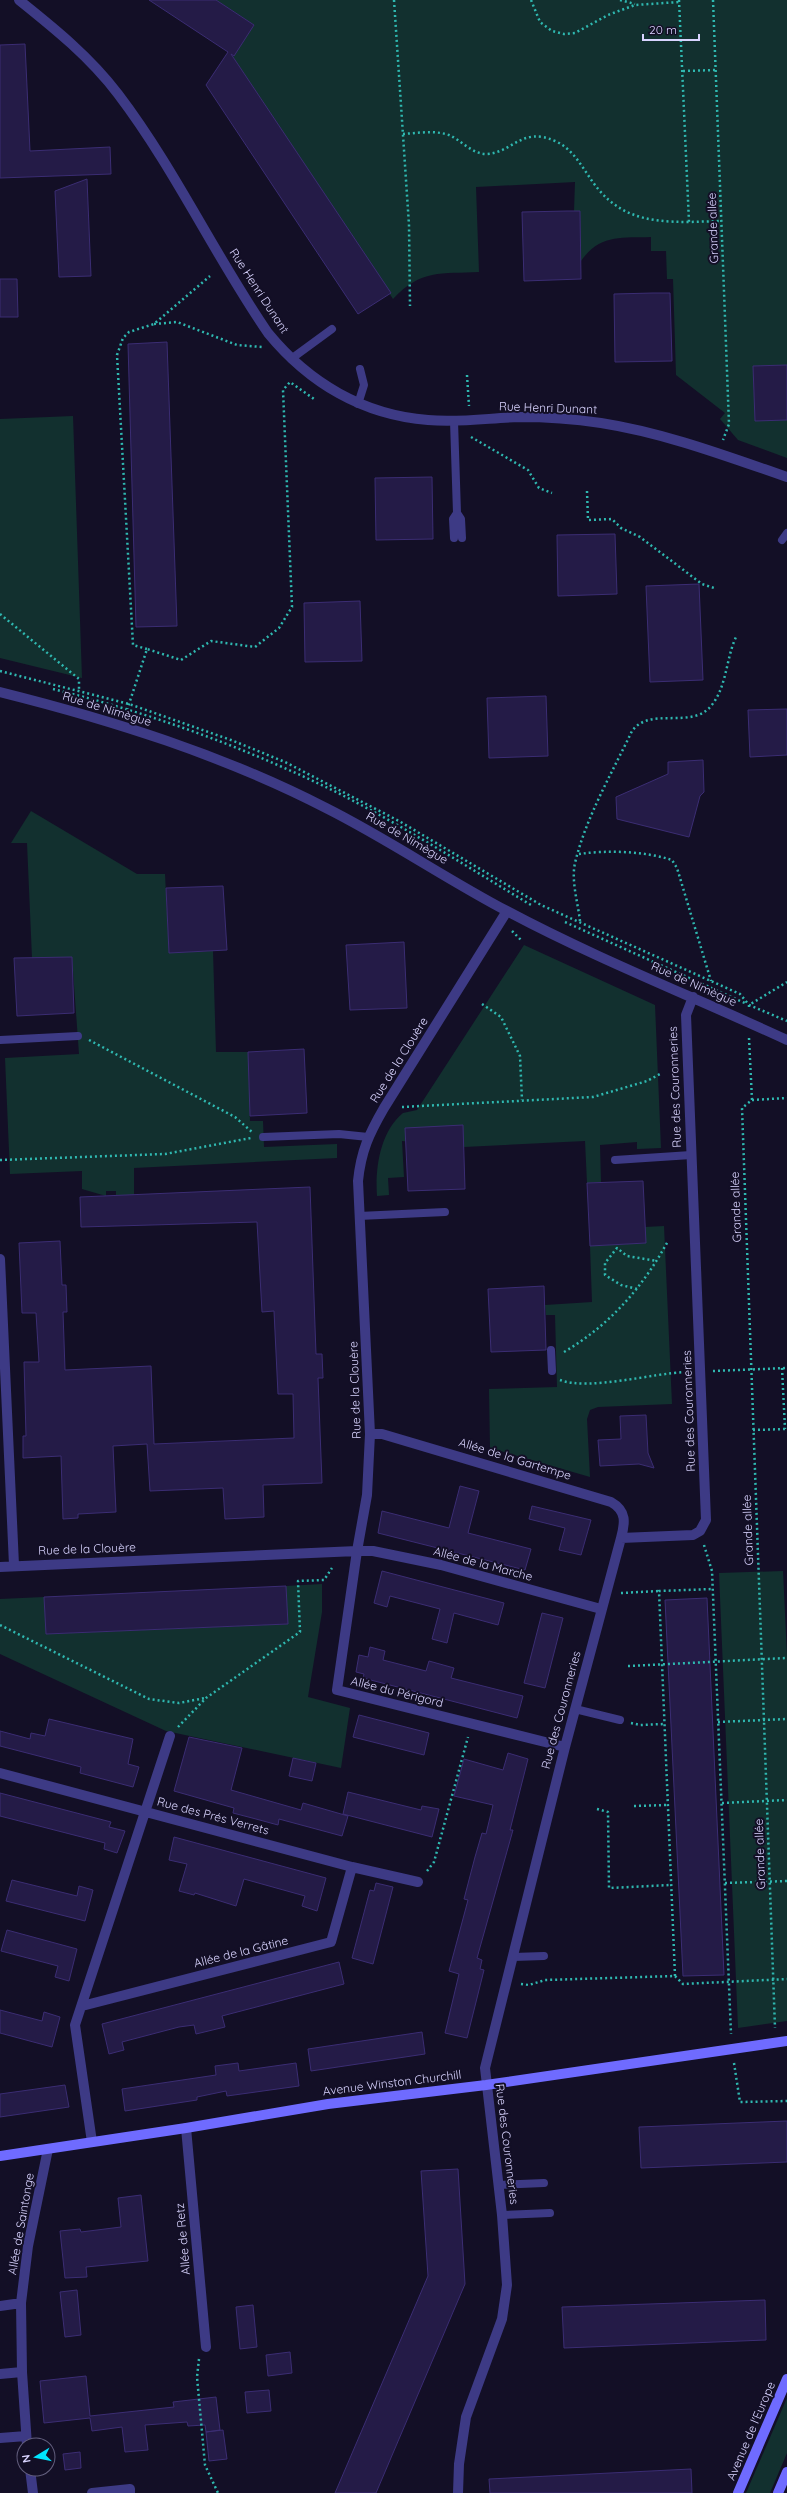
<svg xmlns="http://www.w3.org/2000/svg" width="787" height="2493" font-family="Quicksand,sans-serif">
	<rect width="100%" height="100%" fill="#130f26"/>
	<path fill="#12302f" d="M216,0H787V365L753,367L755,421L787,420V458L738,440L720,419L725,413L676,375L673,279H667L666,251H651V237C621,238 600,234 581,261L580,211H574L575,182L476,187L479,272C441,274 421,269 393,299L233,57L254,25Z
		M73,416L82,678L0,658V419Z
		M31,811L137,874H165L169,953L213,951L216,1052H248L250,1121H263L264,1147L337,1144V1158L134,1168V1195H116V1191H106V1196L82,1189V1171L10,1174L5,1058L79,1054L72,957L32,958L27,843H11Z
		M524,945L655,1005L661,1148L637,1149V1142L600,1145L601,1182L587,1183L585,1141L464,1147L402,1141L404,1177L388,1178L389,1195L377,1196C375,1168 380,1132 403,1113L417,1110Z
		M664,1226L672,1404L598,1407L590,1410L587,1419L590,1477L490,1448L489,1389L557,1387L555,1315H546L545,1305L592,1302L590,1246L646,1243L645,1227Z
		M783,1571L787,1656V2021L738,2028L719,1573Z
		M322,1584V1612L308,1697L350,1708L341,1768L166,1731L0,1654V1599L44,1597L47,1634L288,1624L286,1586Z
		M787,2398V2453L770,2493H746Z"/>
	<path fill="#241b47" stroke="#3b2d73" d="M149,0H216L254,25L234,56L231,54L391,293L358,314L206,85L228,52Z
		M25,44L30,151L110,147L111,174L0,178V45Z
		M87,179L91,276L59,277L55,191Z
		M567,211H580L581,279L524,281L522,212Z
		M0,279H17L18,317H0Z
		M653,293H670L672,361L615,362L614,294Z
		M167,342L177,626L136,627L128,344Z
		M787,365V420L755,421L753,366Z
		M432,477L433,539L376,540L375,478Z
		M615,534L617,594L558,596L557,535Z
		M699,584L703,680L650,682L646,586Z
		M360,601L362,661L305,662L304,603Z
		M546,696L548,756L489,758L487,698Z
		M787,709V755L750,757L748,710Z
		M703,760L704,792L700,796L689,837L617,819L616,797L668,774V762Z
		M223,886L227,950L169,953L166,888Z
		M404,942L407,1008L350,1010L346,945Z
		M72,957L74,1013L17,1016L14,958Z
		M304,1049L307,1113L250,1116L248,1052Z
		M463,1125L465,1189L408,1191L405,1128Z
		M643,1181L646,1243L590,1246L587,1183Z
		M310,1187L316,1354H322L323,1378H318L322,1483L263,1485L264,1517L225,1519L223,1488L150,1491L147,1444L113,1446L116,1512L78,1514V1518L63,1519L61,1456L23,1458V1436H26L24,1362H39L36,1313H22L19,1243L60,1241L62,1285H66L67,1312H63L65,1370L151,1366L154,1444L294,1438L293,1394H278L274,1311L262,1312L257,1222L81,1227L80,1197Z
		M544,1286L546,1350L491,1352L488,1289Z
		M646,1415L648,1453L654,1468L639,1464L600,1466L598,1440L621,1439L620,1416Z
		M460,1486L479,1491L468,1533L531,1549L525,1570L378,1533L382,1511L449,1528Z
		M532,1506L591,1520L581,1555L559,1550L565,1528L529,1519Z
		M382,1571L504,1603L498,1625L454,1613L447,1643L432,1639L440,1609L390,1596L387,1607L374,1603Z
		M286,1586L288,1624L46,1634L44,1597Z
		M707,1598L724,1975L683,1976L665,1600Z
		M542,1613L563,1618L545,1688L524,1683Z
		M370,1647L385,1651L383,1660L426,1671L429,1661L454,1668L451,1678L523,1696L517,1718L363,1678L364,1674L356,1672L359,1655L368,1657Z
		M359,1715L429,1733L424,1755L353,1737Z
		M49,1719L133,1739L128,1764L139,1767L133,1787L80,1773L81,1767L0,1746V1731L30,1739L31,1733L45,1736Z
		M189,1737L242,1748L231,1790L301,1810L303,1803L348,1816L342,1836L279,1819L278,1825L256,1819L233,1813L234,1808L174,1791Z
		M508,1753L528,1759L510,1830H513L477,1958L482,1960L480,1969L484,1970L467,2038L445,2033L459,1974L449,1971L468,1900L464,1899L475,1857L482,1833L486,1834L493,1805L454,1796L464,1759L503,1770Z
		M293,1758L316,1763L312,1781L289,1776Z
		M348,1792L421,1810L422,1806L439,1809L432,1837L343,1814Z
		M0,1793L111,1822L109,1827L125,1831L117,1853L104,1849L105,1843L0,1816Z
		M174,1837L326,1878L317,1911L302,1906L305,1896L244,1879L236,1906L195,1893L194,1895L179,1891L187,1864L169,1860Z
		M12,1880L77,1896L79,1886L93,1890L85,1921L6,1901Z
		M376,1883L393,1887L373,1964L352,1958L370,1890L374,1891Z
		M7,1930L77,1949L69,1981L55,1977L58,1966L1,1951Z
		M339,1962L344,1984L222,2016L225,2027L196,2034L194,2025L179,2027L122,2042L124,2050L109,2054L102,2024Z
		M0,2010L42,2021L44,2012L60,2017L52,2047L0,2033Z
		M422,2032L425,2054L311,2071L308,2049Z
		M238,2063L239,2071L296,2063L299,2086L227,2096L226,2091L197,2097V2100L125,2111L122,2089L216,2075L215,2066Z
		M65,2085L69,2107L0,2117V2094Z
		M787,2121V2162L641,2168L639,2127Z
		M458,2169L465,2284L376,2493H335L428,2276L421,2171Z
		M141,2195L148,2261L86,2267L87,2277L65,2278L60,2231L80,2229L81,2232L121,2227L118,2198Z
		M77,2290L81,2335L65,2337L60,2292Z
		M765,2300L766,2340L564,2348L562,2307Z
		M253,2305L257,2347L240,2349L236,2307Z
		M290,2352L292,2373L268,2376L266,2355Z
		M86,2376L90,2416L174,2407L173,2402L216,2397L220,2430L206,2432L205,2425L188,2426L187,2422L145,2425L148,2450L125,2452L122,2427L92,2431L90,2418L44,2423L40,2381Z
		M269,2390L271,2411L247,2413L245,2392Z
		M223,2430L227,2459L209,2461L206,2432Z
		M80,2452L81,2468L65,2470L63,2454Z
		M691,2469L692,2493H490L489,2479Z"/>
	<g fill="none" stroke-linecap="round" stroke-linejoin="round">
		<path stroke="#2fb8b0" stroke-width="2.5" stroke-dasharray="2 3" stroke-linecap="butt" d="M394,0L409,225L410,306
			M531,0L540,22L552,31L564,34L575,33L608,15L635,5L679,2
			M620,0L635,4
			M679,0L689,222L722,221
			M713,0L729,424L723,440
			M683,71L716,70
			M403,134C418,133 434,130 449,135C461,140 472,154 486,154C513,153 521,126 555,141C571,148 579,162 588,175C614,216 644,222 689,222
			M154,324L177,322L237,345L262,347
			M467,375L469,406
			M471,437L528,470L539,488L552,493
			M587,491L588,520L612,519L621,528L640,537L702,584L714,588
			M0,614L79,679V690
			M147,649L133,645L117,355L123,338L129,332L154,324L210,276
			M0,671L129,704L231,740L285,762L399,821L541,905L740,994L749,1005L787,1021
			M53,689C150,713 244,747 334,791C402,825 466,866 531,905
			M127,710L147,649L181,660L211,641L255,647L279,628L292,607L283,390L290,382L314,399
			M579,854C607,850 644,851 672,860L677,868L711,981
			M580,921C578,903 571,881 575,863C586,817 612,773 632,731C650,706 691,730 711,706C727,687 726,658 736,637
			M565,922L747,1004
			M512,931L521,940
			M482,1004L501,1017L520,1056L522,1100
			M749,1007V1005L787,982
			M749,1038L752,1100L742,1108L775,2028
			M89,1040L235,1117L252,1132
			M752,1100L787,1098
			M402,1107L593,1097L647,1081L660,1074
			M0,1160L165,1154L251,1138
			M637,1289L621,1285L605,1275V1263L617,1248L627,1256L657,1261
			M564,1352C610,1325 643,1287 668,1241
			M782,1368L785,1429
			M713,1371L787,1368
			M560,1380C589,1391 654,1373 686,1372
			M753,1430L787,1429
			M704,1545L712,1571L731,2034
			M621,1593L659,1591
			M0,1625L149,1699L179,1703L205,1698
			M628,1666L787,1658
			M718,1722L787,1719
			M631,1723L640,1725L665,1724
			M178,1727L206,1698L300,1632L298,1581L324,1580L332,1568
			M722,1803L787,1800
			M634,1806L668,1805
			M597,1809L608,1812L609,1888L671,1885
			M427,1871L434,1862L468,1737
			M725,1883L787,1881
			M675,1976L659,1591L713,1589
			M521,1984L529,1985L545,1980L675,1976L683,1984L787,1979
			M734,2063L740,2102L787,2101
			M199,2359L197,2377L205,2465L218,2493"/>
		<path stroke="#3d3a85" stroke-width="8" d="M291,359L332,329
			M358,404L364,385L360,369
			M454,421L457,513L461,519L462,538
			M454,538L453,519L457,513
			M782,540L787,533
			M0,1040L78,1036
			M263,1137L339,1134L368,1137
			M615,1160L691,1155
			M359,1216L445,1212
			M551,1350L552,1371
			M575,1709L620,1720
			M513,1957L544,1956
			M499,2185L544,2183
			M502,2215L550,2213"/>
		<path stroke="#3d3a85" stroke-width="10" d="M19,0C54,28 90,57 118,94C175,169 215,256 268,333C309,383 363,415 428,420C459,423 489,418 519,417C546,417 574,419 601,423C665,433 726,456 787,477
			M0,692C112,720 223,755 326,808C388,839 446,879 507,911C597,959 694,997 787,1040
			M0,1259L14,1565
			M370,1434H382L611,1502C627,1511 625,1523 621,1538
			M0,1567L357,1551L367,1495L370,1434L358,1181C361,1151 369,1134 384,1108L507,911
			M565,1747L337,1690L357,1551H373L441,1565L601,1609
			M0,1773L352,1867L418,1882
			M82,2006L331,1942L352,1867
			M186,2128L206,2347
			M92,2142L75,2025L170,1736
			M0,2306L21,2303
			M22,2372L27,2445
			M0,2374L22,2372L21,2303L28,2246L48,2149
			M0,2438L26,2436
			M30,2469L33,2493
			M92,2493L130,2489V2493
			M458,2493L459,2464L466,2417L502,2319L507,2285L502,2215L485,2068L565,1747L621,1538L693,1535L700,1531L706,1520L686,1015L693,997"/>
		<path stroke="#6f6bff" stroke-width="10" d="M0,2156L186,2128L328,2104L486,2085L787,2041
			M738,2493L787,2379
			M778,2493L787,2472"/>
	</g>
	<g text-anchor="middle" stroke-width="4" stroke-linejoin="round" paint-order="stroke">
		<g font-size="12" fill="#d9d4ff" stroke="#130f26">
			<text transform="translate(713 228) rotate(-92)" y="4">Grande allée</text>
			<text transform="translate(259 291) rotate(57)" y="4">Rue Henri Dunant</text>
			<text transform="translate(548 408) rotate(2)" y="4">Rue Henri Dunant</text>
			<text transform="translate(107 709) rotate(17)" y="4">Rue de Nimègue</text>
			<text transform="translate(407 838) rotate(30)" y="4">Rue de Nimègue</text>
			<text transform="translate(694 984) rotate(24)" y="4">Rue de Nimègue</text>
			<text transform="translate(399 1060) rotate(-58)" y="4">Rue de la Clouère</text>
			<text transform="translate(675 1087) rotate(-92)" y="4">Rue des Couronneries</text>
			<text transform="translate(736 1207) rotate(-92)" y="4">Grande allée</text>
			<text transform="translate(355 1390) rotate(-92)" y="4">Rue de la Clouère</text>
			<text transform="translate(689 1411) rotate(-92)" y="4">Rue des Couronneries</text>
			<text transform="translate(515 1459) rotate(17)" y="4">Allée de la Gartempe</text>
			<text transform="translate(748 1530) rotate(-92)" y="4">Grande allée</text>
			<text transform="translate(87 1549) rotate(-2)" y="4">Rue de la Clouère</text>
			<text transform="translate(483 1564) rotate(15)" y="4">Allée de la Marche</text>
			<text transform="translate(397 1692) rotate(14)" y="4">Allée du Périgord</text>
			<text transform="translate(561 1710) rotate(-75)" y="4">Rue des Couronneries</text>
			<text transform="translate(213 1816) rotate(15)" y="4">Rue des Prés Verrets</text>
			<text transform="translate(760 1854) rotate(-92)" y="4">Grande allée</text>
			<text transform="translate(241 1952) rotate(-14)" y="4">Allée de la Gâtine</text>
			<text transform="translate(392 2083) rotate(-7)" y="4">Avenue Winston Churchill</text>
			<text transform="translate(507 2144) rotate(83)" y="4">Rue des Couronneries</text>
			<text transform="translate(21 2224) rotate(-80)" y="4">Allée de Saintonge</text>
			<text transform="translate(183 2239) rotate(-95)" y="4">Allée de Retz</text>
			<text transform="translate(751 2431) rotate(-67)" y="4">Avenue de l'Europe</text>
		</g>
	</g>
	<g transform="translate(36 2457) rotate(260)"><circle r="19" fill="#130f26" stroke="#625e7d"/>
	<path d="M0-3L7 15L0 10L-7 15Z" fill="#00e5ff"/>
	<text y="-6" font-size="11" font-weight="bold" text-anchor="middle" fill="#d9d4ff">N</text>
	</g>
	<path d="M643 34v6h56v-6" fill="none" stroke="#d9d4ff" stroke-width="2"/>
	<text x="649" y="34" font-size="12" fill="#d9d4ff" stroke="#130f26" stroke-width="3" paint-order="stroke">20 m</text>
</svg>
